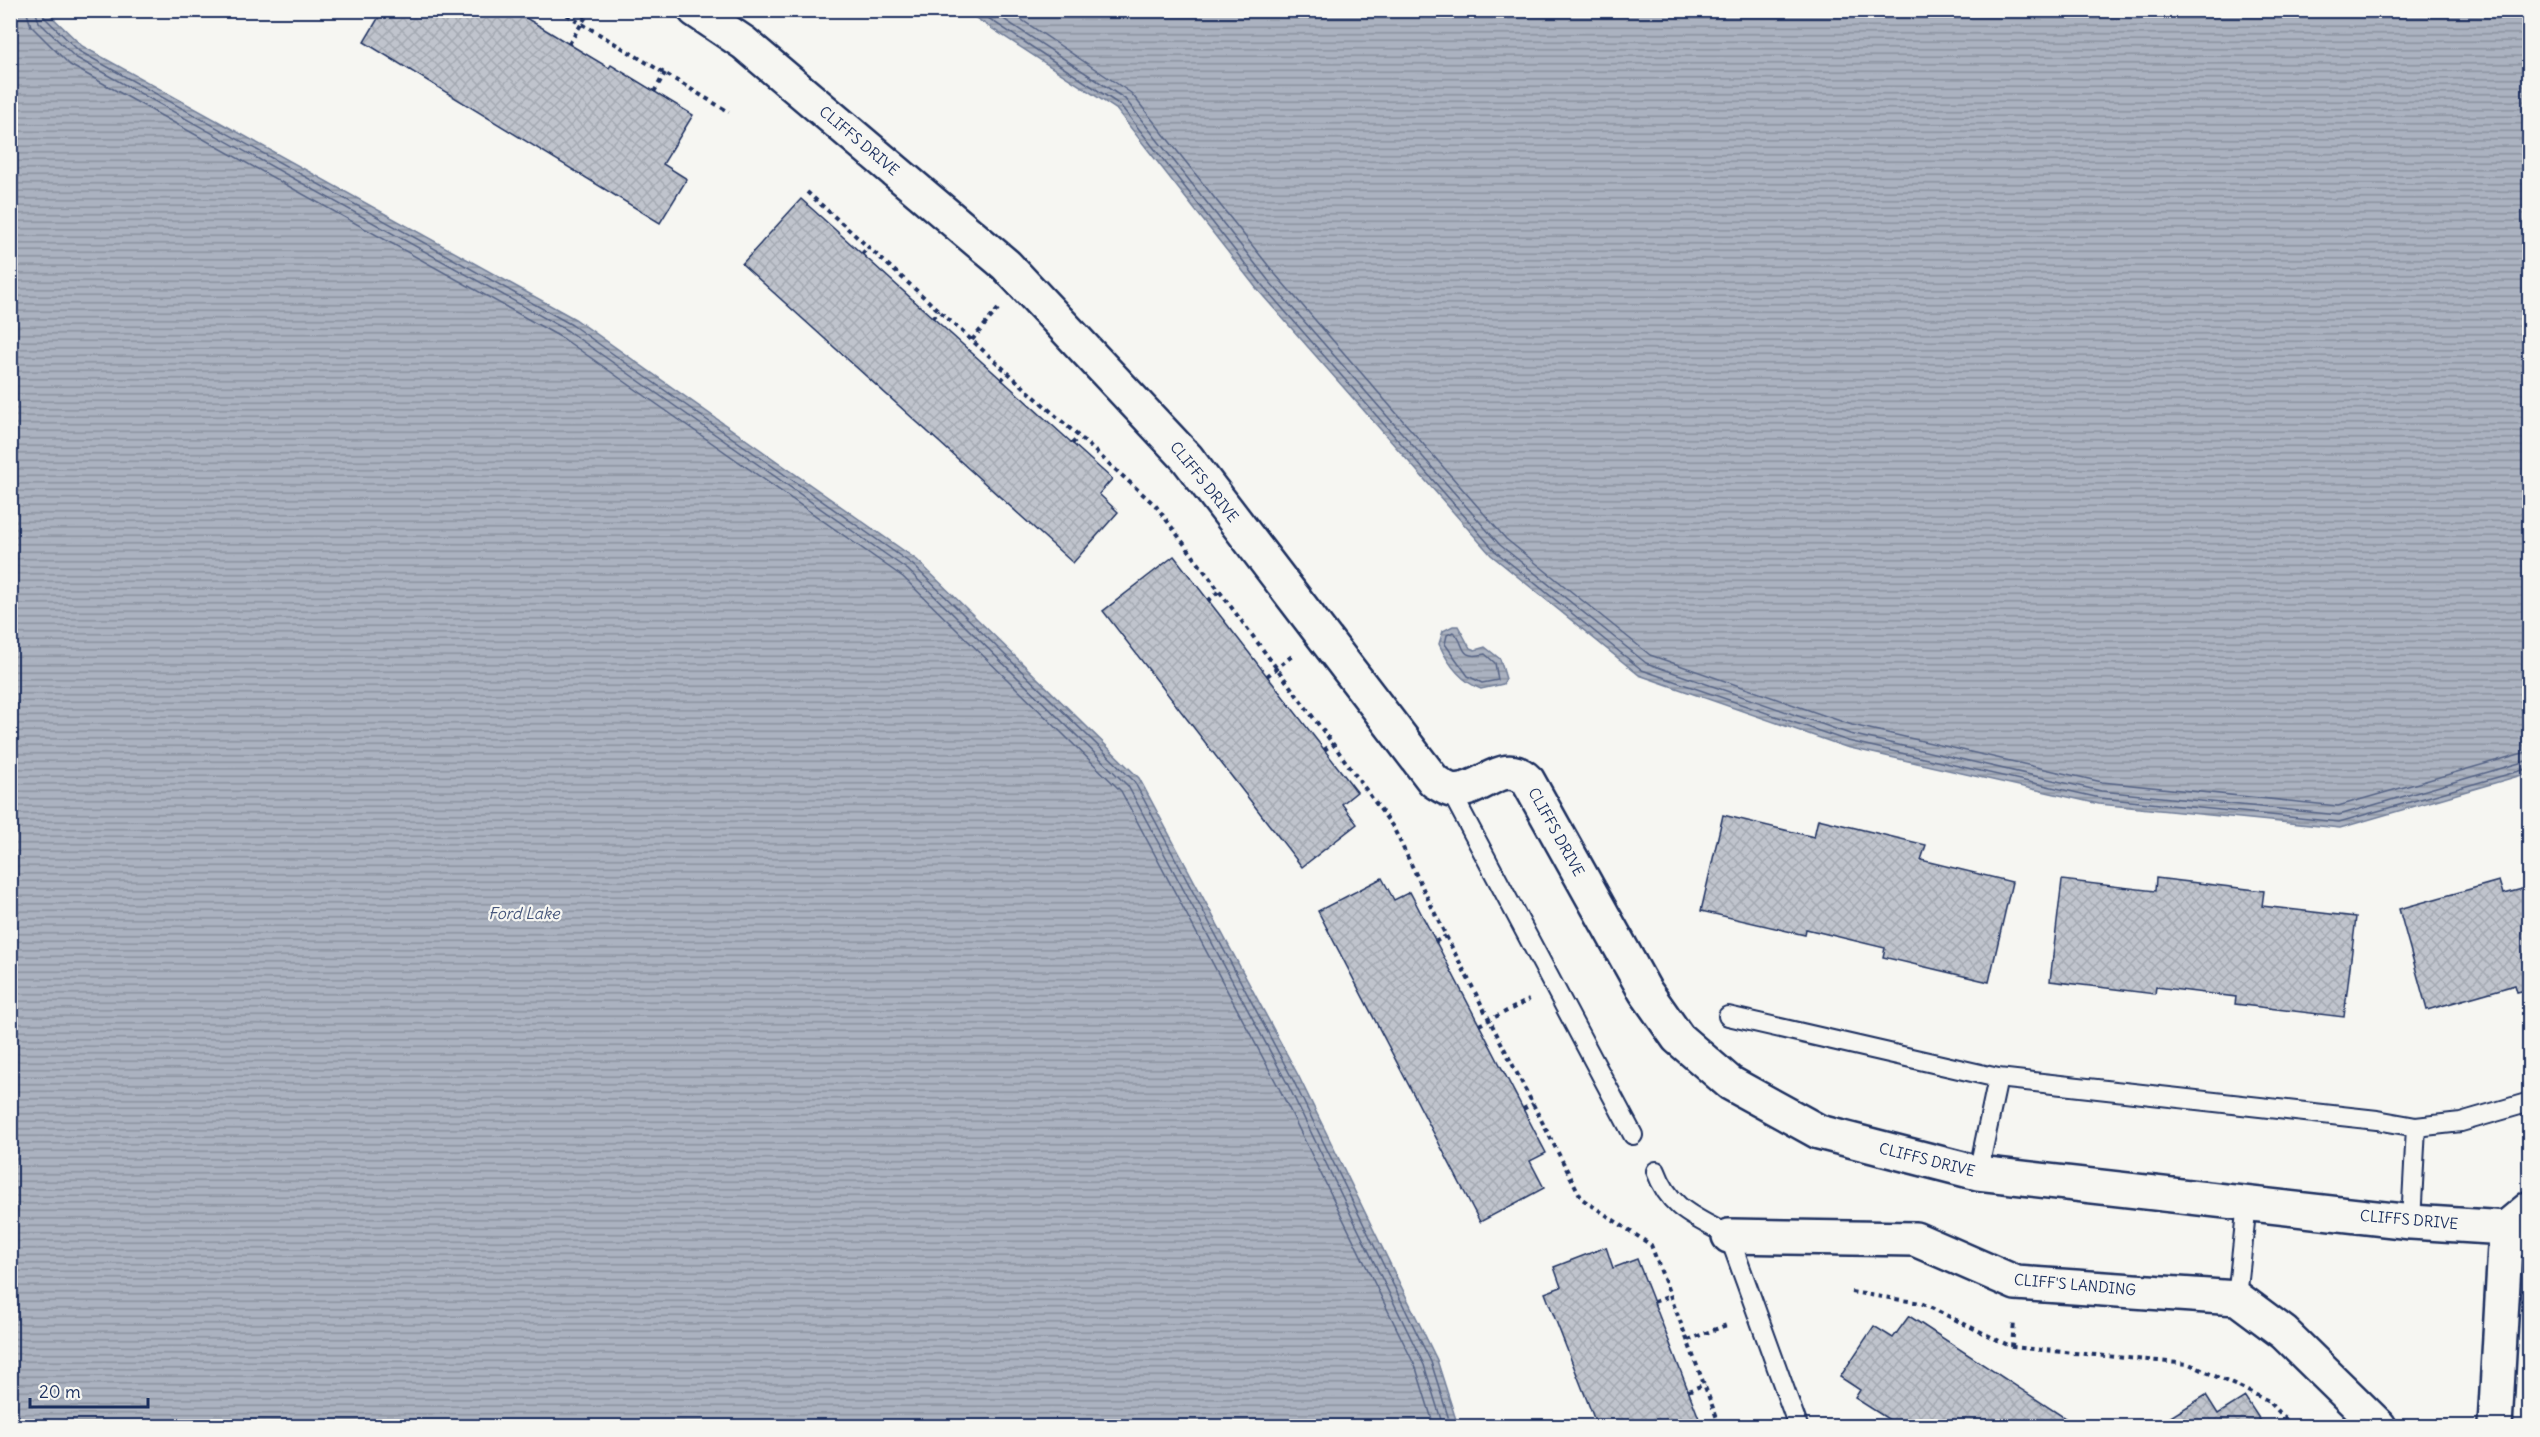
<svg xmlns="http://www.w3.org/2000/svg" width="2540" height="1437" font-family="Delius,sans-serif">
	<defs>
		<pattern id="water-rules" width="6" height="5" patternUnits="userSpaceOnUse" patternTransform="scale(1.5)"><rect width="6" height="5" fill="#abb2c0"/><path d="M0 2.5h6" fill="none" stroke="#8a919f"/></pattern>
		<pattern id="building-cross-hatch" width="8" height="8" patternUnits="userSpaceOnUse" patternTransform="scale(1.5)"><rect width="8" height="8" fill="#c0c4cd"/><path d="M0 0l8 8M0 8l8-8" fill="none" stroke="#a4a9b2"/></pattern>
	</defs>
	<rect width="100%" height="100%" fill="#f6f6f2"/>
	<filter id="ink" filterUnits="userSpaceOnUse"><feTurbulence type="fractalNoise" baseFrequency=".0167" numOctaves="2"/><feDisplacementMap in="SourceGraphic" scale="12" xChannelSelector="R" yChannelSelector="G"/><feConvolveMatrix kernelMatrix="1 2 1 2 8 2 1 2 1" color-interpolation-filters="sRGB"/></filter>
	<g filter="url(#ink)">
		<path fill="url(#water-rules)" stroke="#717e99" stroke-width="1.5" d="M10,11H46L82,46L575,319L917,560L1139,778L1299,1077L1437,1360L1458,1426H11Z
			M965,11H2529V773L2340,828L2099,804L1846,747L1639,675L1491,555L1257,289L1116,109Z
			M1453,626H1458L1470,648L1475,650L1485,647L1500,659L1506,679L1503,684L1481,689C1460,681 1448,664 1439,644L1443,631Z"/>
		<g fill="none" stroke-linecap="round" stroke-linejoin="round">
			<path stroke="#556385" stroke-width="1.5" d="M26,10L31,26L70,65L564,339L903,577L1121,791L1279,1088L1416,1368L1434,1426
				M35,10L39,22L75,57L568,331L908,570L1128,786L1287,1083L1424,1365L1443,1426
				M43,10L44,17L79,51L572,325L913,565L1134,781L1293,1080L1431,1362L1451,1426
				M976,10L1120,105L1262,285L1495,551L1642,670L1848,741L2100,798L2339,822L2530,768
				M990,10L1125,99L1268,280L1500,545L1646,663L1850,734L2101,791L2339,815L2530,760
				M1007,10L1131,93L1275,274L1506,539L1650,655L1852,725L2102,782L2338,806L2530,751
				M1453,632C1467,642 1456,661 1485,654L1495,663L1498,680L1482,683L1468,676L1445,644L1447,635Z"/>
		</g>
		<path fill="url(#building-cross-hatch)" stroke="#1b2f5e" stroke-width="1.5" d="M383,10H523L529,14L526,18L569,44L609,68L611,65L693,115L663,164L687,179L660,223L364,42Z
			M801,199L1112,479L1099,494L1118,512L1073,563L742,264Z
			M1174,556L1357,792L1342,804L1357,824L1302,867L1103,611Z
			M1723,815L1814,837L1818,819L1926,845L1921,860L2012,882L1989,982L1883,957L1885,948L1806,929L1805,935L1701,911Z
			M1382,878L1394,900L1410,892L1546,1153L1530,1161L1544,1188L1480,1222L1318,911Z
			M2156,878L2264,891L2262,906L2356,917L2344,1017L2235,1004L2236,997L2156,987L2155,994L2050,981L2062,880L2155,891Z
			M2499,881L2503,894L2530,887V989L2517,992L2515,985L2427,1010L2399,909Z
			M1606,1247L1613,1268L1637,1259L1702,1426H1597L1545,1293L1561,1287L1554,1267Z
			M1909,1316L2071,1422L2068,1426H1899L1855,1398L1860,1390L1840,1377L1874,1326L1893,1338Z
			M2206,1395L2218,1414L2245,1397L2264,1426H2156Z"/>
		<g fill="none" stroke-linecap="round" stroke-linejoin="round">
			<g stroke="#1b2f5e" stroke-width="22">
				<path id="service" d="M1450,790L1633,1135
					M1728,1016L1998,1078L2377,1120L2416,1127L2461,1122L2530,1102
					M1656,1171C1670,1210 1696,1217 1729,1236L1798,1426
					M1978,1173L1998,1078
					M2411,1222L2416,1127
					M2237,1298L2247,1203"/>
			</g>
			<g stroke="#1b2f5e" stroke-width="38">
				<path id="minor" d="M695,10L744,43L1006,265L1187,458L1434,781C1439,784 1446,789 1451,790C1480,795 1503,755 1528,781L1645,991L1678,1038L1730,1083L1819,1132L1978,1173L2411,1222L2506,1228L2530,1241
					M2506,1228L2530,1208
					M1729,1236L1915,1239L2016,1283L2237,1298L2284,1333L2379,1426
					M2495,1426L2506,1228"/>
			</g>
			<path stroke="#1b2f5e" stroke-width="4" stroke-dasharray="4.5 4.5" stroke-linecap="butt" d="M559,10L729,112
				M569,44L590,10
				M654,92L665,73
				M807,192L1156,506L1333,744L1393,827L1446,936L1582,1199L1651,1245L1718,1421
				M862,254L868,247
				M932,318L939,310
				M972,340L998,309
				M1001,380L1008,373
				M1072,444L1078,437
				M1208,601L1219,591
				M1267,676L1292,656
				M1324,750L1333,744
				M1435,942L1446,936
				M1479,1025L1529,1000
				M1523,1109L1533,1104
				M1851,1292L1921,1303L2012,1347L2189,1364L2269,1401L2292,1426
				M1654,1302L1670,1296
				M1688,1340L1729,1324
				M2012,1347L2014,1321
				M1688,1391L1705,1384"/>
			<use href="#service" stroke="#f6f6f2" stroke-width="18"/>
			<use href="#minor" stroke="#f6f6f2" stroke-width="33"/>
		</g>
	</g>
	<g text-anchor="middle" stroke-width="4.5" stroke-linejoin="round" paint-order="stroke">
		<g font-size="15" fill="#1b2f5e" stroke="#f6f6f2">
			<text transform="translate(859 141) rotate(40)" y="5">CLIFFS DRIVE</text>
			<text transform="translate(1204 482) rotate(51)" y="5">CLIFFS DRIVE</text>
			<text transform="translate(1556 832) rotate(61)" y="5">CLIFFS DRIVE</text>
			<text transform="translate(1927 1160) rotate(14)" y="5">CLIFFS DRIVE</text>
			<text transform="translate(2409 1220) rotate(5)" y="5">CLIFFS DRIVE</text>
			<text transform="translate(2075 1285) rotate(5)" y="5">CLIFF'S LANDING</text>
		</g>
		<g font-size="16" font-style="italic" fill="#46567b" stroke="#f6f6f2">
			<text x="524" y="919">Ford Lake</text>
		</g>
	</g>
	<rect width="2540" height="1437" fill="none" stroke="#f6f6f2" stroke-width="36"/>
	<rect x="18" y="18" width="2504" height="1401" fill="none" stroke="#1b2f5e" stroke-width="2" filter="url(#ink)"/>
	<path d="M30 1398v9h118v-9" fill="none" stroke="#1b2f5e" stroke-width="3"/>
	<text x="39" y="1398" font-size="18" fill="#1b2f5e" stroke="#f6f6f2" stroke-width="4.5" paint-order="stroke">20 m</text>
</svg>
